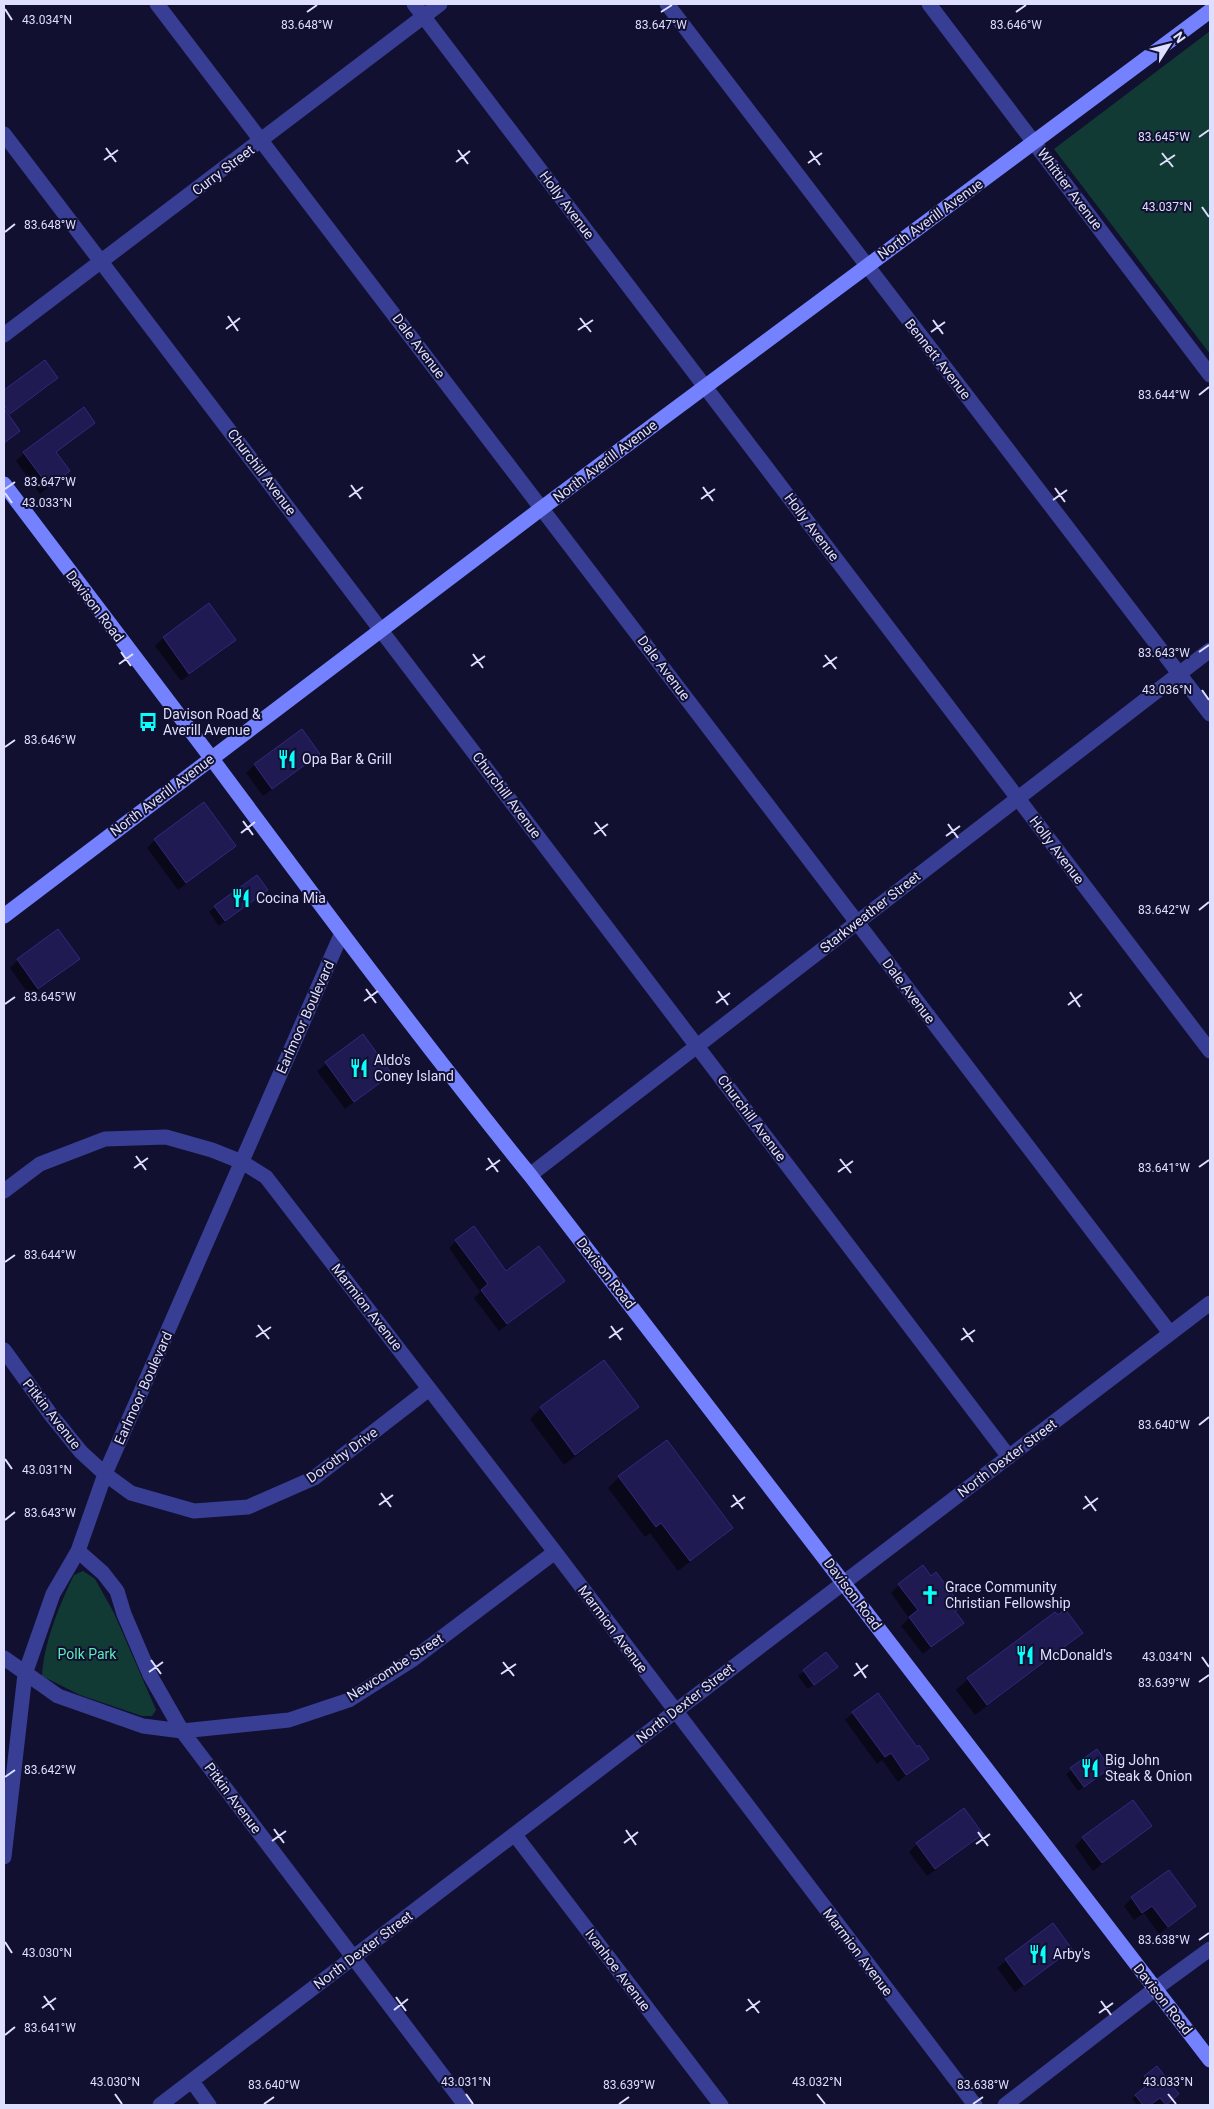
<svg xmlns="http://www.w3.org/2000/svg" width="1214" height="2109" font-family="Roboto,sans-serif">
	<rect width="100%" height="100%" fill="#111030"/>
	<path fill="#123a34" d="M1210,31V354L1054,149Z
		M83,1571L95,1579L114,1613L156,1710L152,1716H142L80,1695L42,1676C44,1642 59,1606 74,1575Z"/>
	<path fill="#0007" d="M45,362L57,378L49,386L4,419V391Z
		M94,423L55,453L69,471L40,494L16,461L24,453Z
		M209,605L234,640L226,648L181,681L155,646L163,638Z
		M302,730L318,754L310,762L263,796L246,773L254,765Z
		M155,840L235,846L178,890L147,848Z
		M257,876L266,890L219,926L209,912Z
		M78,959L70,967L30,996L10,968L18,960Z
		M363,1035L391,1073L345,1109L317,1071Z
		M456,1241L506,1272L564,1281L499,1331L474,1298L480,1292L449,1248Z
		M603,1361L637,1407L626,1418L564,1465L530,1419L541,1408Z
		M619,1477L732,1528L720,1539L678,1571L650,1533L645,1537L608,1488Z
		M931,1577L960,1606L954,1612L962,1623L923,1654L901,1626L909,1618L891,1593L899,1585Z
		M1058,1616L1081,1633L1070,1644L975,1715L956,1690L968,1679Z
		M826,1654L831,1672L808,1689L798,1676Z
		M853,1713L916,1748L927,1758L898,1782L882,1760L877,1764L845,1720Z
		M1096,1750L1103,1773L1078,1791L1066,1774Z
		M1151,1826L1093,1871L1075,1846L1083,1838Z
		M982,1834L973,1842L927,1876L909,1852L917,1844Z
		M1132,1898L1194,1906L1159,1934L1144,1913L1134,1920L1124,1906Z
		M1052,1925L1070,1949L1015,1992L997,1968Z
		M1145,2076L1174,2098L1164,2105H1137L1132,2099L1147,2087L1141,2080Z"/>
	<path fill="#1f1a52" stroke="#312a81" d="M45,360L58,378L10,414L4,405V390Z
		M84,407L95,423L56,452L70,471L49,487L23,452Z
		M4,408L20,431L4,443Z
		M209,603L236,640L189,674L163,637Z
		M302,729L320,754L272,789L254,764Z
		M204,802L236,846L186,883L154,839Z
		M257,875L268,890L225,921L214,906Z
		M58,929L80,959L38,989L17,959Z
		M363,1034L392,1074L354,1102L325,1062Z
		M474,1226L506,1271L539,1246L565,1281L507,1324L481,1290L488,1284L455,1240Z
		M604,1360L639,1407L575,1455L540,1407Z
		M667,1440L733,1528L690,1561L661,1523L656,1527L618,1476Z
		M923,1565L931,1576L936,1572L962,1607L955,1611L964,1623L931,1647L909,1617L918,1610L898,1584Z
		M1065,1609L1083,1633L987,1705L967,1678L1055,1612L1058,1615Z
		M826,1652L838,1667L814,1685L803,1670Z
		M878,1693L917,1747L919,1745L929,1759L906,1775L891,1753L885,1757L852,1712Z
		M1097,1749L1110,1768L1084,1787L1070,1768Z
		M1133,1800L1152,1826L1102,1863L1082,1837Z
		M964,1808L983,1834L935,1869L916,1843Z
		M1169,1870L1196,1906L1168,1927L1152,1906L1142,1913L1131,1897Z
		M1053,1923L1072,1949L1024,1985L1005,1959Z
		M1157,2066L1179,2094L1166,2105L1160,2098L1150,2105H1143L1135,2095L1150,2083L1144,2076Z"/>
	<g fill="none" stroke-linecap="round" stroke-linejoin="round">
		<path stroke="#373e93" stroke-width="15" d="M157,4L1170,1333
			M414,4L1210,1051
			M667,4L1210,714
			M929,4L1210,375
			M4,134L1009,1457
			M4,335L440,4
			M530,1175L1210,650
			M4,1191L40,1164L105,1139L166,1137L212,1150L242,1162L266,1177L555,1552L975,2105
			M4,1350L51,1415L81,1452L105,1474L131,1493L194,1511L248,1507L314,1478L429,1389
			M78,1551L103,1573L117,1591L124,1614L150,1675L182,1731L465,2105
			M4,1658L58,1696L143,1726L182,1731L289,1720L349,1700L412,1660L555,1552
			M515,1835L721,2105
			M4,1857L25,1674L53,1594L78,1551L105,1474L341,935
			M192,2081L209,2105
			M160,2105L1210,1303
			M1005,2105L1155,1989L1210,1949"/>
		<path stroke="#7582ff" stroke-width="15" d="M4,484C73,576 143,667 212,759C316,899 420,1039 530,1175L1210,2060
			M4,916L542,508L1210,11"/>
	</g>
	<path fill="none" stroke="#dedeff" stroke-width="2" d="M5,9L12,20M307,12L317,5M661,12L672,5M1016,12L1026,5M1199,137L1209,130M106,148L116,162M458,150L468,164M810,151L820,165M1162,153L1173,167M104,160L118,150M456,162L470,151M808,163L822,153M1160,165L1175,155M1202,207L1209,217M5,232L15,224M228,316L238,331M580,318L591,332M933,320L943,334M226,329L240,318M578,330L593,320M931,332L945,322M1199,395L1209,387M351,485L361,499M703,487L713,501M1055,488L1065,502M5,489L15,482M5,493L12,503M349,497L363,487M701,499L715,489M1053,500L1067,490M121,652L131,666M1199,652L1209,645M473,654L483,668M825,655L836,669M119,664L133,654M471,666L485,656M823,667L837,657M1202,690L1209,700M5,747L15,740M243,821L253,835M595,822L606,836M948,824L958,838M241,833L255,822M594,834L608,824M946,836L960,826M1199,910L1209,902M366,989L376,1003M718,991L728,1005M1070,992L1080,1007M364,1001L378,991M716,1003L730,993M5,1004L15,997M1068,1005L1082,994M136,1156L146,1170M488,1158L498,1172M840,1159L851,1173M1199,1167L1209,1160M134,1168L148,1158M486,1170L500,1160M838,1172L853,1161M5,1262L15,1255M258,1325L269,1339M611,1326L621,1340M963,1328L973,1342M256,1337L271,1327M609,1338L623,1328M961,1340L975,1330M1199,1425L1209,1417M5,1459L12,1469M381,1493L391,1507M733,1495L743,1509M1085,1496L1096,1511M379,1505L393,1495M731,1507L745,1497M1083,1509L1098,1498M5,1520L15,1512M1202,1657L1209,1667M151,1660L161,1674M503,1662L514,1676M856,1663L866,1678M149,1672L163,1662M501,1674L516,1664M854,1676L868,1665M1199,1682L1209,1675M5,1777L15,1770M274,1829L284,1843M626,1830L636,1845M978,1832L988,1846M272,1841L286,1831M624,1843L638,1832M976,1844L990,1834M1199,1940L1209,1933M5,1942L12,1953M44,1996L54,2010M396,1997L406,2011M748,1999L759,2013M1101,2001L1111,2015M42,2008L56,1998M394,2010L408,1999M746,2011L760,2001M1099,2013L1113,2003M5,2035L15,2027M115,2094L122,2104M466,2094L473,2104M817,2094L825,2104M1168,2094L1176,2104M264,2104L274,2097M619,2104L629,2097M973,2104L983,2097"/>
	<defs>
		<g id="bus-bare" transform="scale(1.5)"><path d="M-5-6H5V4H4V6H2V4H-2V6H-4V4H-5ZM-3.5-4V0h7V-4ZM-3.5 1.2v1.5H-2V1.2ZM2 1.2v1.5H3.5V1.2Z" fill="#0afffb" stroke="#111030" stroke-width="2.5" paint-order="stroke"/></g>
		<g id="restaurant-bare" transform="scale(1.5)"><path d="M-5-6h1v4h1v-4h1v4h1v-4h1v5L-1.5 .5V6h-2V.5L-5-1ZM5-6V6H3V1.5H1.5Q1.5-4 5-6Z" fill="#0afffb" stroke="#111030" stroke-width="2.5" paint-order="stroke"/></g>
		<g id="church-bare" transform="scale(1.5)"><path d="M-1.2-6h2.4v3.5h3.3v2.4h-3.3V6h-2.4V-.1h-3.3v-2.4h3.3Z" fill="#0afffb" stroke="#111030" stroke-width="2.5" paint-order="stroke"/></g>
	</defs>
	<g fill-rule="evenodd">
		<use href="#bus-bare" x="148" y="722"/>
		<use href="#restaurant-bare" x="287" y="759"/>
		<use href="#restaurant-bare" x="241" y="898"/>
		<use href="#restaurant-bare" x="359" y="1068"/>
		<use href="#church-bare" x="930" y="1595"/>
		<use href="#restaurant-bare" x="1025" y="1655"/>
		<use href="#restaurant-bare" x="1090" y="1768"/>
		<use href="#restaurant-bare" x="1038" y="1954"/>
	</g>
	<g text-anchor="middle" stroke-width="4" stroke-linejoin="round" paint-order="stroke">
		<g font-size="14" fill="#dedeff" stroke="#111030">
			<text transform="translate(223 170) rotate(-37)" y="5">Curry Street</text>
			<text transform="translate(1070 189) rotate(53)" y="5">Whittier Avenue</text>
			<text transform="translate(567 205) rotate(53)" y="5">Holly Avenue</text>
			<text transform="translate(930 219) rotate(-36)" y="5">North Averill Avenue</text>
			<text transform="translate(419 346) rotate(53)" y="5">Dale Avenue</text>
			<text transform="translate(938 359) rotate(52)" y="5">Bennett Avenue</text>
			<text transform="translate(605 461) rotate(-37)" y="5">North Averill Avenue</text>
			<text transform="translate(262 472) rotate(53)" y="5">Churchill Avenue</text>
			<text transform="translate(812 527) rotate(53)" y="5">Holly Avenue</text>
			<text transform="translate(95 606) rotate(53)" y="5">Davison Road</text>
			<text transform="translate(664 668) rotate(53)" y="5">Dale Avenue</text>
			<text transform="translate(162 795) rotate(-37)" y="5">North Averill Avenue</text>
			<text transform="translate(507 795) rotate(53)" y="5">Churchill Avenue</text>
			<text transform="translate(1057 850) rotate(53)" y="5">Holly Avenue</text>
			<text transform="translate(870 912) rotate(-38)" y="5">Starkweather Street</text>
			<text transform="translate(909 991) rotate(53)" y="5">Dale Avenue</text>
			<text transform="translate(305 1017) rotate(-66)" y="5">Earlmoor Boulevard</text>
			<text transform="translate(752 1118) rotate(53)" y="5">Churchill Avenue</text>
			<text transform="translate(606 1273) rotate(52)" y="5">Davison Road</text>
			<text transform="translate(367 1307) rotate(52)" y="5">Marmion Avenue</text>
			<text transform="translate(143 1388) rotate(-66)" y="5">Earlmoor Boulevard</text>
			<text transform="translate(52 1414) rotate(52)" y="5">Pitkin Avenue</text>
			<text transform="translate(342 1455) rotate(-36)" y="5">Dorothy Drive</text>
			<text transform="translate(1007 1458) rotate(-37)" y="5">North Dexter Street</text>
			<text transform="translate(853 1594) rotate(53)" y="5">Davison Road</text>
			<text transform="translate(613 1629) rotate(53)" y="5">Marmion Avenue</text>
			<text transform="translate(395 1667) rotate(-33)" y="5">Newcombe Street</text>
			<text transform="translate(685 1703) rotate(-38)" y="5">North Dexter Street</text>
			<text transform="translate(233 1798) rotate(53)" y="5">Pitkin Avenue</text>
			<text transform="translate(363 1950) rotate(-37)" y="5">North Dexter Street</text>
			<text transform="translate(858 1952) rotate(53)" y="5">Marmion Avenue</text>
			<text transform="translate(618 1970) rotate(53)" y="5">Ivanhoe Avenue</text>
			<text transform="translate(1163 1999) rotate(52)" y="5">Davison Road</text>
		</g>
		<g font-size="14" fill="#dedeff" stroke="#111030" text-anchor="start">
			<text x="163" y="719">Davison Road &amp;<tspan x="163" dy="16">Averill Avenue</tspan></text>
			<text x="302" y="764">Opa Bar &amp; Grill</text>
			<text x="256" y="903">Cocina Mia</text>
			<text x="374" y="1065">Aldo's<tspan x="374" dy="16">Coney Island</tspan></text>
			<text x="945" y="1592">Grace Community<tspan x="945" dy="16">Christian Fellowship</tspan></text>
			<text x="1040" y="1660">McDonald's</text>
			<text x="1105" y="1765">Big John<tspan x="1105" dy="16">Steak &amp; Onion</tspan></text>
			<text x="1053" y="1959">Arby's</text>
		</g>
		<g font-size="14" fill="#5decb8" stroke="#111030">
			<text x="87" y="1659">Polk Park</text>
		</g>
	</g>
	<g font-size="12" text-anchor="middle" fill="#dedeff" stroke="#111030" stroke-width="4" stroke-linejoin="round" paint-order="stroke">
		<text x="47" y="24">43.034°N</text>
		<text x="1016" y="29">83.646°W</text>
		<text x="307" y="29">83.648°W</text>
		<text x="661" y="29">83.647°W</text>
		<text x="1164" y="141">83.645°W</text>
		<text x="1167" y="211">43.037°N</text>
		<text x="50" y="229">83.648°W</text>
		<text x="1164" y="399">83.644°W</text>
		<text x="50" y="486">83.647°W</text>
		<text x="47" y="507">43.033°N</text>
		<text x="1164" y="657">83.643°W</text>
		<text x="1167" y="694">43.036°N</text>
		<text x="50" y="744">83.646°W</text>
		<text x="1164" y="914">83.642°W</text>
		<text x="50" y="1001">83.645°W</text>
		<text x="1164" y="1172">83.641°W</text>
		<text x="50" y="1259">83.644°W</text>
		<text x="1164" y="1429">83.640°W</text>
		<text x="47" y="1474">43.031°N</text>
		<text x="50" y="1517">83.643°W</text>
		<text x="1167" y="1661">43.034°N</text>
		<text x="1164" y="1687">83.639°W</text>
		<text x="50" y="1774">83.642°W</text>
		<text x="1164" y="1944">83.638°W</text>
		<text x="47" y="1957">43.030°N</text>
		<text x="50" y="2032">83.641°W</text>
		<text x="115" y="2086">43.030°N</text>
		<text x="466" y="2086">43.031°N</text>
		<text x="817" y="2086">43.032°N</text>
		<text x="1168" y="2086">43.033°N</text>
		<text x="274" y="2089">83.640°W</text>
		<text x="629" y="2089">83.639°W</text>
		<text x="983" y="2089">83.638°W</text>
	</g>
	<rect width="1214" height="2109" fill="none" stroke="#dedeff" stroke-width="10"/>
	<g transform="translate(1169 45) rotate(54)" stroke="#111030" stroke-width="4" paint-order="stroke">
	<path d="M0-4L9 19L0 12L-9 19Z" fill="#dedeff"/>
	<text y="-8" font-size="14" font-weight="bold" text-anchor="middle" fill="#dedeff">N</text>
	</g>
</svg>
